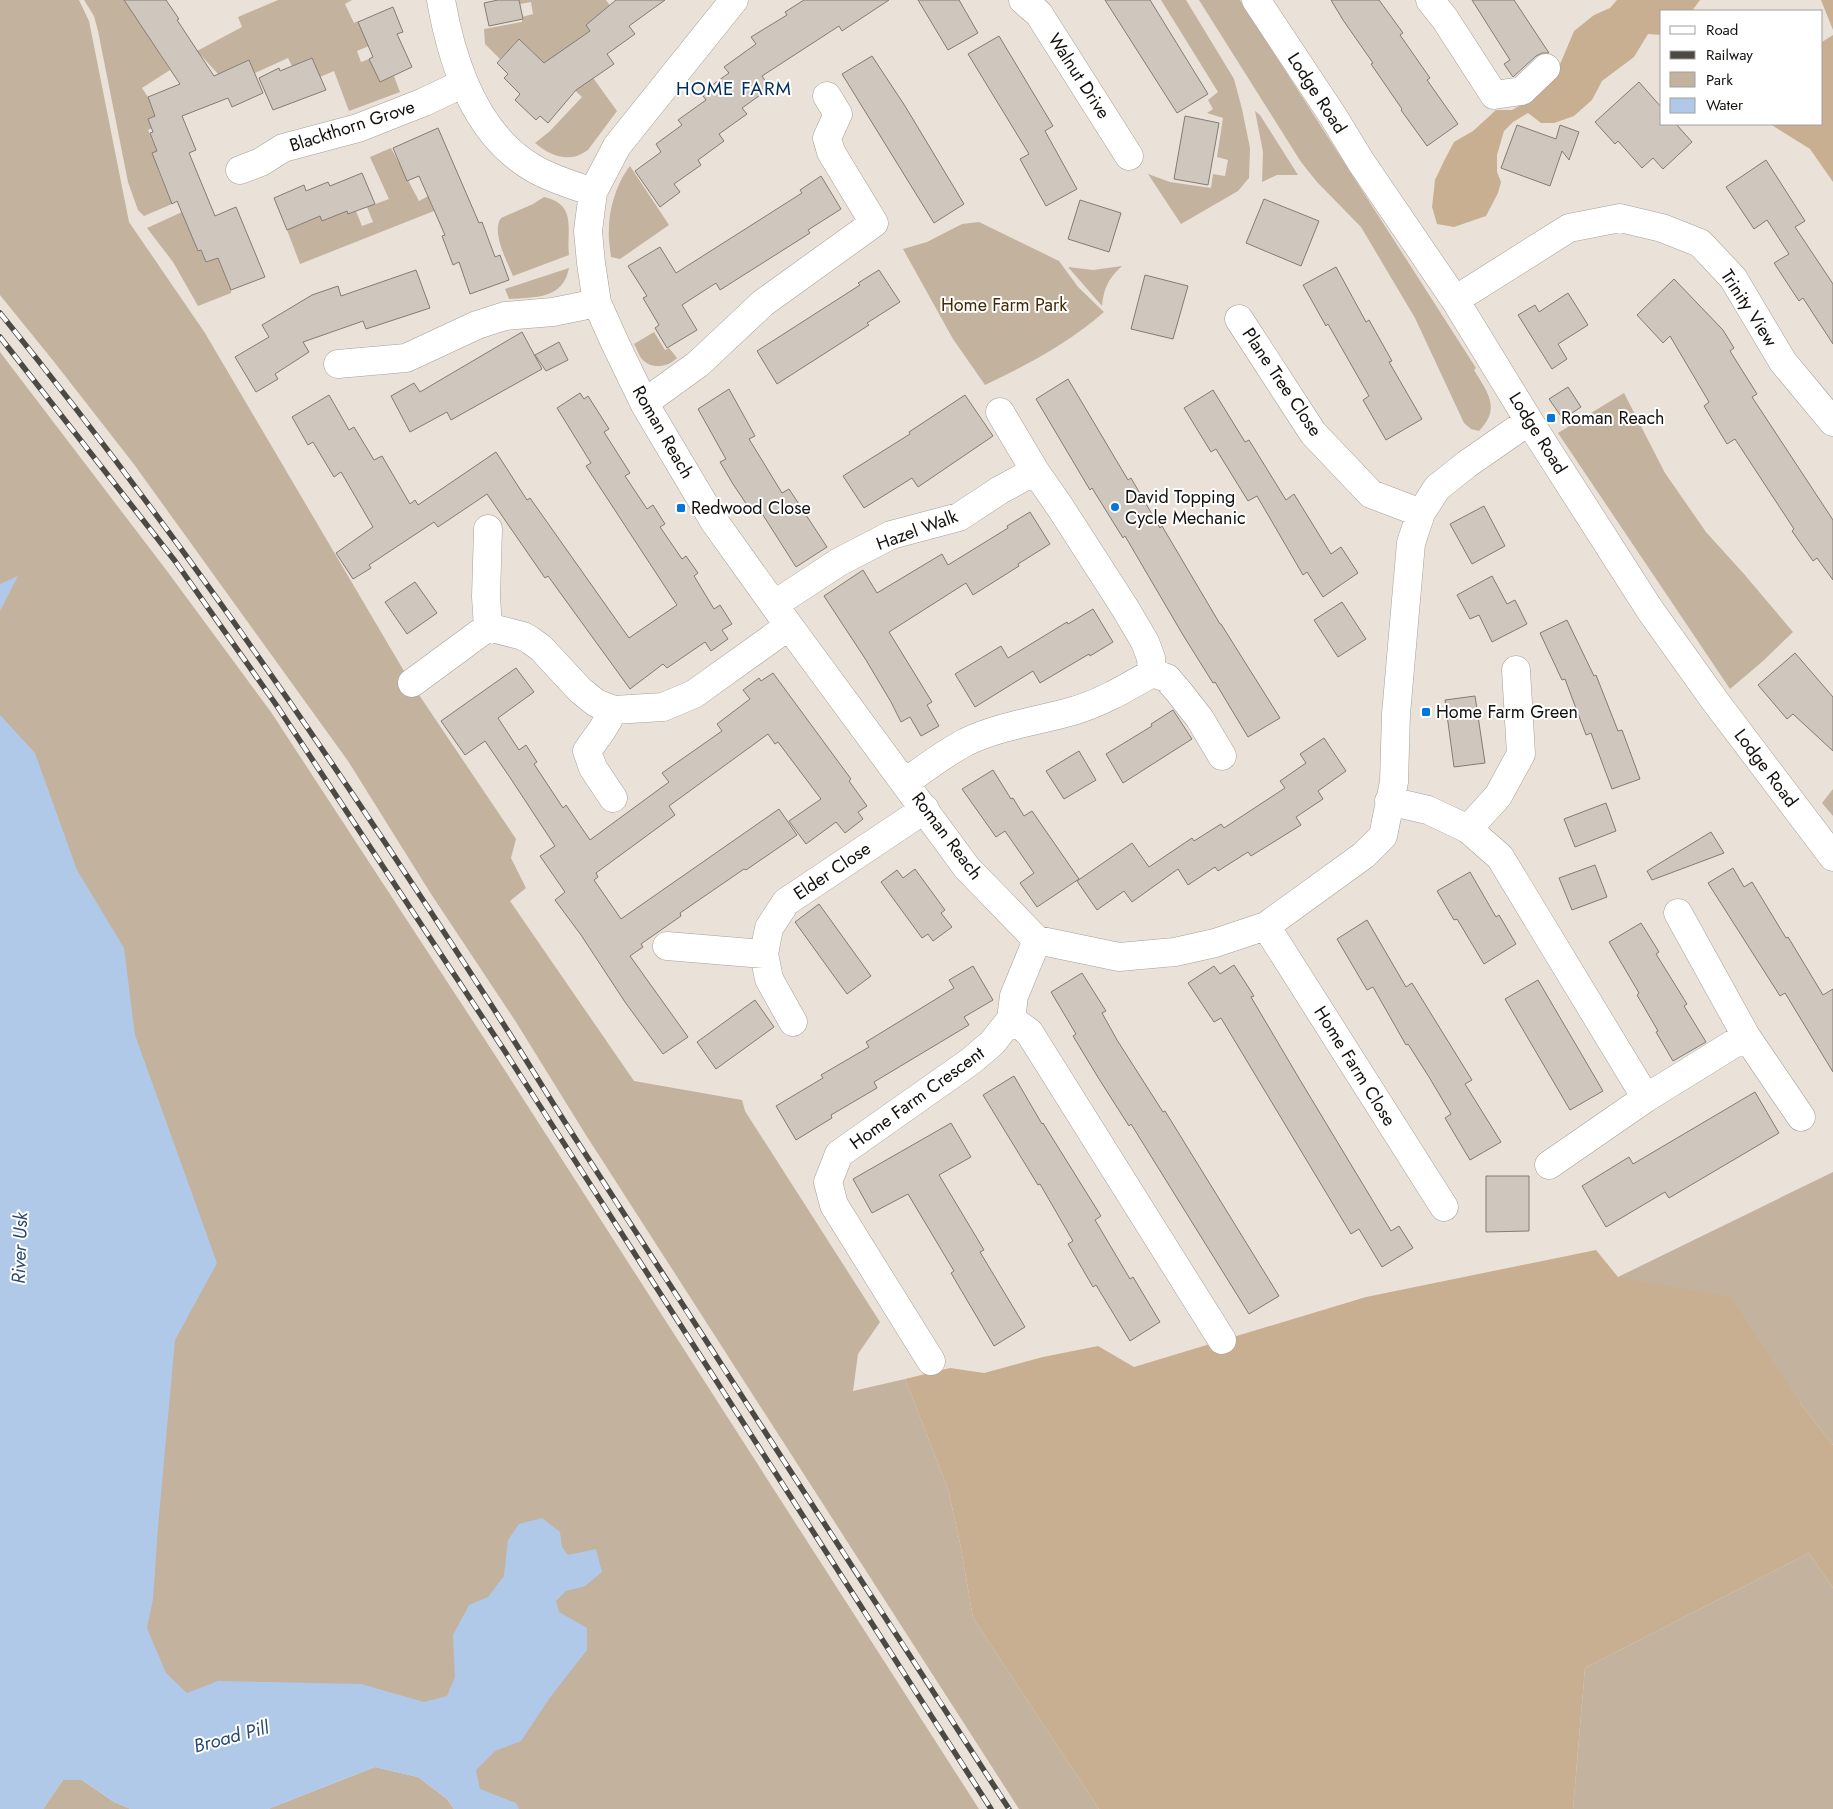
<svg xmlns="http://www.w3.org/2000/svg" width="1833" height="1809" font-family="Jost,sans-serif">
	<rect width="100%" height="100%" fill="#eae2d8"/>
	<path fill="#c3b29e" d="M0,0H79L89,21L129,222L205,333L411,683L516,839L511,858L526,888L510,901L634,1081L742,1100L745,1111L880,1322L858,1354L853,1391L905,1379L948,1489L960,1543L973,1618L1099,1809H1019L584,1132L516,1022L431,894L348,761L133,463L55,363L0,295Z
		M84,0H124L152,38L151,40L170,70L142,88L148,97L155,116L152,128L148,130L157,151L158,170L172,204L144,216L138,210L128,182L98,31L94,16Z
		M278,0H352L345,4L354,23L358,21L369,46L357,51L361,62L369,59L380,82L394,76L400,92L349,111L334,71L320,77L311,58L292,66L288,58L255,73L249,60L218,74L197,51L242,27L238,17Z
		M519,0H606L611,7L590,31L573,43L576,48L573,50L617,111L588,150C569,164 551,156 535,143L550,131L582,97L564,80L541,70L535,54L519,39L500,59L485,44L484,29L522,22V17L533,14L531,2L520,4Z
		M1161,0H1186L1234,79L1242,109L1250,148L1249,178L1238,191L1181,224L1148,174L1170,182L1211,188L1213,174L1225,176L1228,160L1217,157L1223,118L1207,113L1213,109L1208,100L1218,92Z
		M1199,0H1240L1476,368L1474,370C1488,393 1501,408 1479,431L1471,429L1464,423L1415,318L1361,227L1317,182L1301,162Z
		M1255,111L1260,115L1298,175H1277L1262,182L1263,152Z
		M391,148L419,201L428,196L434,211L300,264L287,230L318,217L320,216L322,221L347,211L348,214L356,211L362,226L373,222L367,207L389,199L370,157Z
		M630,166L669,225L620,259L611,257C610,248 608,238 609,229C609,209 617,182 630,166Z
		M544,197C578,205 566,229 569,255L513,276C507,261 491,232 501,218L533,204Z
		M182,212L206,262L218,258L231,290V293L198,306L173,262L147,228Z
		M979,222L1059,261L1078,287L1104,312C1069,343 1027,365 985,385L953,339L903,249L927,242L962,224Z
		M1122,266C1108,279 1104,288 1102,306L1068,267L1093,270Z
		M569,268C563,300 534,297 509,299L505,289Z
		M654,332L665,350L669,348L677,358C668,367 652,370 642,359C639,356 637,349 634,344Z
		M0,352L167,571L271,712L495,1055L979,1809H477L437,1764L134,1752L0,915Z
		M1624,393L1665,473L1706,532L1744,574L1793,632L1763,661L1730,689L1558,433Z
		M1833,789V816L1822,803Z
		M1833,1172V1445L1800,1403L1618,1277Z
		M1809,1553L1833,1588V1809H1573L1585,1668Z
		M375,1767L418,1777L447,1799L454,1809H268Z
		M63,1780H82L114,1802L131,1809H43Z"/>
	<path fill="#c9af91" d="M1617,0H1700L1692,11H1662V35L1648,34L1634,57L1602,81L1592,100L1574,116L1554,123H1541L1528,113L1513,122L1504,131L1497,155V172L1501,182L1498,193L1486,216L1454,227L1437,224L1432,207L1435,180L1444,161L1454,142L1473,131L1496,110H1512L1534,98L1550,82L1561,62L1574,31L1594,15L1610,8Z
		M1821,0H1833V30Z
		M1833,35V182L1810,149L1770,124H1822V42Z
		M1596,1250L1618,1277L1730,1297L1800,1403L1833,1445V1588L1809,1553L1585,1668L1573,1809H1099L973,1618L960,1543L948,1489L905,1379L950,1368L984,1373L1043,1357L1098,1346L1134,1367L1366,1297Z"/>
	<path fill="#b1c9e8" d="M18,576L0,611V584Z
		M0,715L35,753L77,870L124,948L135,1035L217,1263L175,1340L158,1527L153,1599L147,1628L166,1673L187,1693L218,1681L361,1684L424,1702L447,1696L455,1677L453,1635L469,1605L488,1597L504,1576L508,1540L519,1524L542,1518L560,1532L562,1547L568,1555L596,1549L602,1572L585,1586L566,1591L556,1601L559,1612L587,1628V1650L551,1696L521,1741L495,1751L476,1770L480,1789L516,1803L519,1809H454L447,1799L418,1777L375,1767L268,1809H131L114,1802L82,1780H63L43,1809H0Z"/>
	<path fill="#cfc7be" stroke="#847c74" d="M124,0H166L179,19L177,20L214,76L249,60L263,93L232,107L228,98L182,116L196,150L189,153L215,216L236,207L265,277L231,290L218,258L206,262L201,250L198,251L177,201L172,204L152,153L157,151L150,133L153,132L148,119L155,116L148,97L180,84Z
		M498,0H519L523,19L489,26L484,3Z
		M616,0H665L629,26L635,34L607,54L614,64L576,90L548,123L540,116L536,120L515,100L520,94L504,78L508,74L497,63L519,39L544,63L590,31L586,25Z
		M804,0H889L842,31L839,26L762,76L770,88L742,108L747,114L719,134L724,141L698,160L701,165L674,184L680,192L660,207L635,171L661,152L656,144L682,125L678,120L706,100L701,93L729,73L724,67L756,44L751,37L787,15L785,12Z
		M918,0H959L978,33L948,50Z
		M1105,0H1150L1208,94L1177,113Z
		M1331,0H1379L1403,33L1400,35L1430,78L1427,80L1458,124L1427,146L1401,110L1402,109L1371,64L1373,63L1343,20Z
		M1472,0H1514L1549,53H1542L1536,56L1513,77L1504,64L1510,60Z
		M393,7L403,32L397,34L412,67L380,82L369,59L373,57L358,22Z
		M999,36L1053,126L1045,131L1077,189L1046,206L1020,159L1029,154L968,54Z
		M872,56L905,106L964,204L934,223L842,74Z
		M312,58L326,90L273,110L259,78L279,68L280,71Z
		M1639,82L1662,108V124H1676L1692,142L1663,169L1653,158L1642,168L1618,141L1615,144L1595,122Z
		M1185,116L1219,123L1208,185L1174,179Z
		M1517,125L1556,139L1560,125L1579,132L1569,160L1562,151L1550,186L1501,168Z
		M438,128L479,223L482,222L495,257L500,255L509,280L470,294L459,262L453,265L442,236L445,235L419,176L407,181L393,148Z
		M1766,160L1805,221L1795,227L1833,284V344L1803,298L1799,301L1774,263L1789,254L1767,220L1754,229L1726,187Z
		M362,173L375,204L348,214L347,211L322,221L320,216L287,230L274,198L304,185L306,191L328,182L330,186Z
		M821,176L841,209L808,230L810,233L720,290L716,283L682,305L697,330L667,348L655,328L659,325L643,298L647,296L628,266L660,247L676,273L802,193L800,190Z
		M1264,199L1319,221L1301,266L1246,243Z
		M1080,200L1121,213L1109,252L1068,239Z
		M1336,267L1366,322L1369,320L1392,361L1389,362L1422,419L1386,440L1363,400L1369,396L1328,324L1326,326L1303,285Z
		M416,270L430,308L366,329L363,321L303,342L309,352L275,374L278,379L256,392L235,357L269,337L262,325L312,295L338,286L341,296Z
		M879,270L900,302L867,323L869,325L777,384L757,351L860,285L858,283Z
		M1145,275L1188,286L1173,339L1131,329Z
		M1674,279L1723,330L1734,348L1730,351L1757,394L1752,397L1833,520V580L1817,558L1813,561L1792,531L1794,529L1735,439L1727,444L1704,406L1709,402L1670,336L1663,343L1637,315Z
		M1568,293L1588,325L1558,344L1567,359L1552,369L1518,315L1535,305L1539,312Z
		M522,332L542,369L451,420L447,412L410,432L391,396L414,383L420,392Z
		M559,342L568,360L546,371L535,355Z
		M1068,379L1128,480L1131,478L1160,528L1162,526L1220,624H1221L1280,718L1248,737L1215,682L1213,683L1183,635L1125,536L1123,538L1092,488L1090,490L1036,399Z
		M1568,387L1581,407L1563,419L1549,399Z
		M729,389L755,436L749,439L782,493L789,489L827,547L796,567L756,504L749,508L733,484L720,462L726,459L698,409Z
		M1213,390L1245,442L1249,440L1286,500L1294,494L1331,554L1341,547L1358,573L1323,597L1307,572L1303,575L1257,496L1248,501L1216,449L1211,452L1184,408Z
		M580,393L584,399L588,396L609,429L604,432L630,473L625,476L647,509L653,505L665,524L660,527L682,559L686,556L698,573L694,576L714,609L720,605L732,624L722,630L728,639L711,651L705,642L667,668L663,664L630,689L548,576L545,578L487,494L438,527L434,522L369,565L371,568L353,579L336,553L373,527L341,472L334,477L313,442L308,445L292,417L329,395L349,430L354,427L374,460L382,456L410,504L415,500L418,505L496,452L527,500L530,498L629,638L677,605L586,466L591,463L557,408Z
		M965,395L993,436L918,487L912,478L864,508L843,476L910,434L909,432Z
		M1484,506L1505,546L1472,564L1450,524Z
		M1030,512L1050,544L1018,564L1019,566L973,595L966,583L889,632L932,702L927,705L939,726L921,736L910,717L901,722L891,702L866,660L824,596L863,570L877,593L942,554L948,565L1008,528L1007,526Z
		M1492,576L1507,604L1515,600L1527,624L1492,642L1479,615L1470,619L1457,595Z
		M415,582L437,613L407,634L385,602Z
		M1342,602L1366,639L1338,657L1314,620Z
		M1093,609L1113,642L1090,656L1089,654L1040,683L1033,671L975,707L955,674L1001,646L1008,658L1067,622L1068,624Z
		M1567,620L1594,676L1596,675L1618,731L1622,730L1640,779L1612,789L1591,733L1586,735L1565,679L1562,680L1540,633Z
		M1795,653L1833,697V751L1793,714L1787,719L1758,685Z
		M516,668L534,692L498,718L519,750L526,745L537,762L534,764L563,808L566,805L590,840L669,782L662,773L722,731L717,724L750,699L743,690L759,678L761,681L773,673L851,779L849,781L867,806L858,812L863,819L845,833L836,822L806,844L789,821L821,799L778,742L775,744L768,734L669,806L675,815L596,873L598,877L594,880L621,919L779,809L797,835L746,870L744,869L680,913L681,916L641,944L643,947L630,956L688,1037L663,1054L625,1002L581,935L555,900L565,892L540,856L555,846L511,779L485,741L465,755L441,721Z
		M1475,696L1485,763L1454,767L1445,700Z
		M1173,710L1192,739L1123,783L1106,754L1152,726L1151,724Z
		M1324,738L1346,771L1318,791L1323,799L1296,817L1301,825L1251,856L1248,852L1218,871L1215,867L1188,885L1178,869L1132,902L1124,891L1097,910L1077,881L1132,843L1149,867L1192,838L1194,841L1221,824L1224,828L1285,788L1280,781L1306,763L1300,754Z
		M1079,751L1096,780L1064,799L1046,771Z
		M993,770L1011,799L1013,798L1024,816L1032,811L1079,879L1037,907L1020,883L1034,873L1005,831L996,837L962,789Z
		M1606,803L1616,831L1575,847L1564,819Z
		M1711,832L1724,853L1652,880L1647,871Z
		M1595,865L1607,897L1572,910L1559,878Z
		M1733,868L1744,887L1752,882L1786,938L1788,937L1823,995L1833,989V1072L1785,993L1780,996L1708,883Z
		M915,869L945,910L941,913L952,927L933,941L928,934L922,938L881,882L897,870L903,878Z
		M1470,872L1496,917L1499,915L1516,944L1484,964L1457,919L1454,920L1437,891Z
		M819,904L871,976L847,994L795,922Z
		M1367,920L1406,987L1412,983L1472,1080L1465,1084L1501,1142L1470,1160L1445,1118L1451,1114L1429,1077L1408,1044L1406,1045L1373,987L1367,990L1337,939Z
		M1641,923L1659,952L1656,954L1687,1004L1684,1006L1706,1042L1673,1061L1656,1032L1658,1031L1637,995L1639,993L1609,942Z
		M1234,965L1254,996L1251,997L1300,1080L1391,1231L1399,1226L1413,1248L1382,1267L1359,1229L1351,1234L1221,1018L1214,1022L1188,983L1214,966L1220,974Z
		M973,966L993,1000L964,1017L969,1025L874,1082L877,1088L831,1115L832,1118L796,1140L776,1106L823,1078L821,1075L869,1047L866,1042L954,988L949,980Z
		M1082,973L1106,1011L1102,1013L1117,1040L1163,1112L1165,1111L1279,1296L1249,1314L1131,1124L1129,1126L1099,1079L1073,1036L1076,1034L1051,992Z
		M1538,980L1603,1091L1570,1110L1505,999Z
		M755,1000L774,1027L716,1069L697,1042Z
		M1014,1076L1042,1124L1043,1123L1101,1216L1095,1220L1130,1279L1133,1277L1160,1322L1130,1341L1096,1285L1093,1287L1068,1244L1073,1241L1040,1184L1038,1185L983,1095Z
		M1755,1092L1779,1133L1669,1198L1665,1192L1606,1227L1582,1186L1629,1157L1633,1164Z
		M951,1123L971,1157L939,1175L984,1250L980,1252L1025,1327L994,1346L951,1273L954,1271L908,1194L872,1213L853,1179Z
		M1486,1176H1529V1231L1486,1232Z"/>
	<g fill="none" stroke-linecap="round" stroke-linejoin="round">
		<g stroke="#a79f97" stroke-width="29">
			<path id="minor" d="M441,0C452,63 475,134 533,168C551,179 573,185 593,192
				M734,0L617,146L593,192L588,231L591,263L597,303L615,343L644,403L714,521L789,626L967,868L1037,940L1119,957L1175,952L1215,943L1266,926L1364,855L1383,836L1394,782L1396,714L1411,543L1421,513L1437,488L1467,464L1529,421
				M1023,0L1039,14L1129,156
				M1256,0L1333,116L1361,162L1455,300L1529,421L1650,610L1715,701L1833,857
				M1430,0L1445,19L1494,95L1522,91L1546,68
				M240,170L261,162L283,148L358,128L424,102L464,83
				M1455,300L1569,228L1620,218L1662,228L1700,243L1733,278L1783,362L1833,422
				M1239,319L1313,433L1371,494L1421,513
				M338,364L406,358L477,325L505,316L553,312L597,303
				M644,403L698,364L763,303L874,223L831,152L827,138L838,114L827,96
				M1000,412L1035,471L1060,507L1125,608L1145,642L1151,658L1152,673L1167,678L1179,692L1200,719L1222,756
				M488,529L486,597L488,627L523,636L530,640L541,648L580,690L596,703L614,710L663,707L694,694L789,626
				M775,604L839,562L891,535L959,517L1000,490L1035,471
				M412,683L488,627
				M906,782C925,768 945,753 966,742C999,726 1038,721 1073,711C1101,703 1126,688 1152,673
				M613,798L593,768L587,751L602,730L614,710
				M1389,801L1428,810L1468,829L1500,857L1646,1098L1549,1165
				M1468,829L1498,796L1521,754L1516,670
				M1266,926L1444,1207
				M667,946L764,954
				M1011,1019L1029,1032L1222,1340
				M793,1022L769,979L764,954L769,928L786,902L925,809
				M1746,1036L1801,1117
				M1646,1098L1746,1036L1678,913
				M931,1361L834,1205L828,1182L839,1154L971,1061L992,1043L1011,1019L1014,996L1037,940"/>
		</g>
		<use href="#minor" stroke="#fff" stroke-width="28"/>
		<g stroke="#4c4944" stroke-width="5.5">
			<path id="rail" d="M0,313C177,531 336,764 488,1000C518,1046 546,1093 575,1138C719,1362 865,1585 1009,1809
				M0,337L175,561L277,706L504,1050L991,1809"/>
		</g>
		<use href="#rail" stroke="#fff" stroke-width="4" stroke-dasharray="11" stroke-linecap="butt"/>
	</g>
	<g fill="#0276dd" stroke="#fff" stroke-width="2">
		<rect x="1546" y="413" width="10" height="10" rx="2.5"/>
		<circle cx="1115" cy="507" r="5"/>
		<rect x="676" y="503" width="10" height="10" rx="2.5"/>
		<rect x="1421" y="707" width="10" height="10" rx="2.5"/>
	</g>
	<g text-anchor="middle" stroke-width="4" stroke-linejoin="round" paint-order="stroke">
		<g font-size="18" fill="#14120f" stroke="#fff">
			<text transform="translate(1079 76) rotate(57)" y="6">Walnut Drive</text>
			<text transform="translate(1317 93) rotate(57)" y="6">Lodge Road</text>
			<text transform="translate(352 126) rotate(-18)" y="6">Blackthorn Grove</text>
			<text transform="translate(1749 308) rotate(57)" y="6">Trinity View</text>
			<text transform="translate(1282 382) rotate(56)" y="6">Plane Tree Close</text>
			<text transform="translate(663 432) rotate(60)" y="6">Roman Reach</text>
			<text transform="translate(1538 433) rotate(58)" y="6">Lodge Road</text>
			<text transform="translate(917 530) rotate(-20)" y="6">Hazel Walk</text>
			<text transform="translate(1766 768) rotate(53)" y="6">Lodge Road</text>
			<text transform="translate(947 836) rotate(53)" y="6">Roman Reach</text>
			<text transform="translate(832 871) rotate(-34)" y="6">Elder Close</text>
			<text transform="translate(1355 1066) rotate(58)" y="6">Home Farm Close</text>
			<text transform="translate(917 1098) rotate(-36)" y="6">Home Farm Crescent</text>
		</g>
		<g font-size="18" fill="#432901" stroke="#fff">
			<text x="1004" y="311">Home Farm Park</text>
		</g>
		<g font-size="18" fill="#14120f" stroke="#fff" text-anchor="start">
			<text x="1561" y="424">Roman Reach</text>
			<text x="1125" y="503">David Topping<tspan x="1125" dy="21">Cycle Mechanic</tspan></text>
			<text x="691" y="514">Redwood Close</text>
			<text x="1436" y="718">Home Farm Green</text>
		</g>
		<g font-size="19" letter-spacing="1" fill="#002d5f" stroke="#fff">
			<text x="734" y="95">HOME FARM</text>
		</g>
		<g font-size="19" font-style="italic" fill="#274972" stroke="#fff">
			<text transform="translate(19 1248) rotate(-88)" y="7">River Usk</text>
			<text transform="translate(231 1736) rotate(-15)" y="7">Broad Pill</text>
		</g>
	</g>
	<rect x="1660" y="10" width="162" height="115" fill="#ffffff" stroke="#a1a09f"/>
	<rect x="1670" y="26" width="25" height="8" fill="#ffffff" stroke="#a1a09f"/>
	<text x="1706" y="35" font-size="15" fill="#14120f">Road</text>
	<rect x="1670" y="51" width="25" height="8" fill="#4c4944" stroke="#a1a09f"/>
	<text x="1706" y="60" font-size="15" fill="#14120f">Railway</text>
	<rect x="1670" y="72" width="25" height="15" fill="#c3b29e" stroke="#a1a09f"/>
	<text x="1706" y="85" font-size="15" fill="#14120f">Park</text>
	<rect x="1670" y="98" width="25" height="15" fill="#b1c9e8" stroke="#a1a09f"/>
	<text x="1706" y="110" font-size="15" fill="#14120f">Water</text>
</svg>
